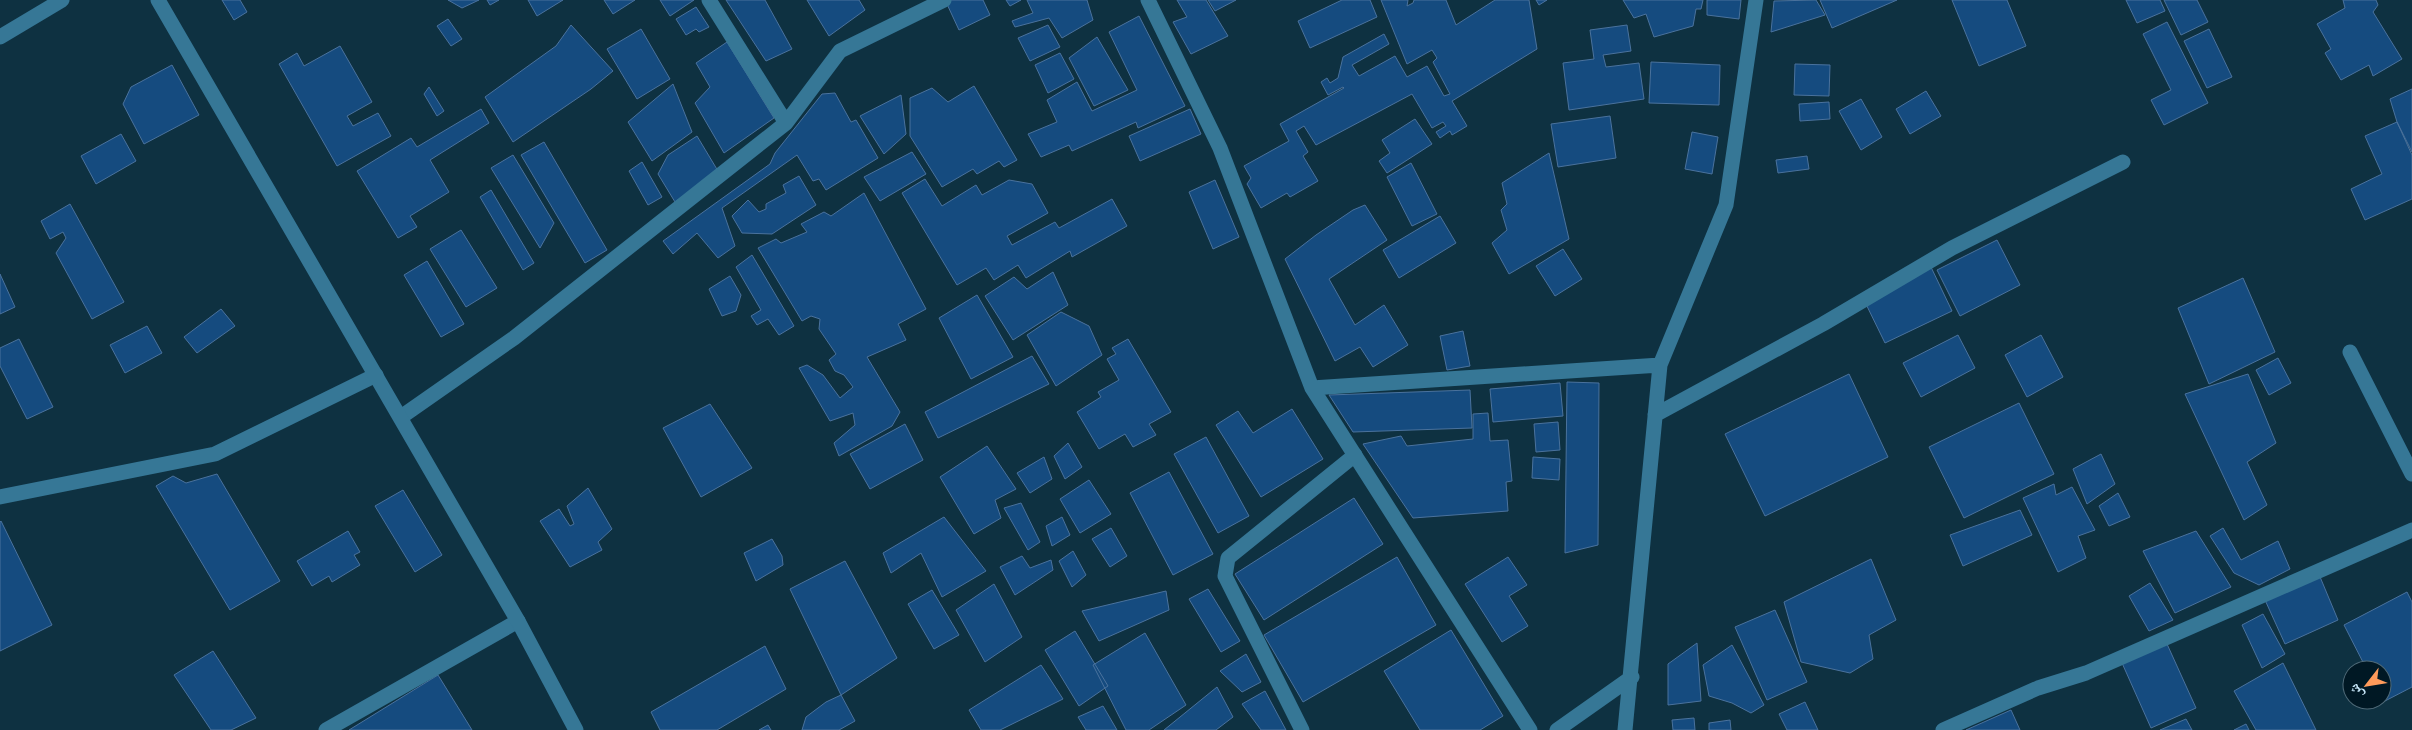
<svg xmlns="http://www.w3.org/2000/svg" width="2412" height="730" font-family="'Roboto Condensed','Noto Naskh Arabic',sans-serif">
	<rect width="100%" height="100%" fill="#0e3141"/>
	<path fill="#154b7f" stroke="#4a729d" d="M222,0H240L247,12L234,20Z
		M448,0H479L462,8Z
		M487,0H499L490,5Z
		M528,0H563L537,16Z
		M604,0H635L613,14Z
		M660,0H694L670,16Z
		M726,0H765L792,49L766,61Z
		M807,0H859L865,10L829,36Z
		M951,0H983L990,15L959,30L946,2Z
		M1006,0H1021L1010,6Z
		M1027,0H1087L1093,20L1062,38L1049,18L1015,27L1012,21L1033,13Z
		M1177,0H1206L1228,36L1191,54L1173,22L1187,17Z
		M1208,0H1236L1215,11Z
		M1342,0H1370L1377,17L1310,48L1298,21Z
		M1381,0H1408L1407,6L1413,3L1414,0H1446L1456,25L1495,0H1529L1537,49L1452,101L1467,126L1452,135L1450,131L1440,138L1436,132L1446,126L1443,122L1432,128L1412,94L1316,145L1304,126L1296,131L1308,152L1303,156L1318,181L1290,197L1287,193L1261,208L1247,184L1251,178L1244,166L1289,141L1280,124L1344,88L1343,87L1328,95L1321,82L1327,78L1330,83L1338,78L1343,57L1384,34L1389,44L1352,65L1359,76L1395,56L1407,77L1427,66L1444,96L1450,94L1433,62L1437,58L1432,50L1407,64Z
		M1536,0H1547L1539,5Z
		M1623,0H1703L1701,9H1696L1693,26L1654,37L1646,14L1634,18Z
		M1707,0H1741L1739,19L1707,15Z
		M1816,0L1825,15L1771,32L1774,1Z
		M1820,0H1897L1832,28Z
		M1952,0H2007L2026,46L1979,66Z
		M2126,0H2160L2165,11L2137,23Z
		M2164,0H2197L2208,22L2181,35Z
		M2343,0H2376L2378,5L2373,12L2402,59L2373,76L2369,65L2341,80L2325,53L2331,49L2317,24L2345,8Z
		M696,7L709,27L699,32L696,29L686,35L676,19Z
		M1139,16L1185,106L1138,128L1136,122L1072,151L1069,145L1041,157L1028,134L1057,122L1047,100L1077,82L1092,111L1137,90L1109,32Z
		M448,19L462,39L451,46L437,26Z
		M2167,22L2208,103L2164,125L2151,100L2171,90L2143,34Z
		M571,25L613,71L591,89L513,142L485,97L556,46Z
		M1048,25L1060,47L1030,61L1018,38Z
		M1627,25L1631,51L1603,55L1606,67L1639,63L1644,99L1569,110L1563,63L1594,59L1590,30Z
		M641,29L670,79L637,99L607,49Z
		M2209,29L2232,77L2207,88L2184,41Z
		M1097,37L1128,90L1094,106L1069,58Z
		M727,42L774,118L724,153L695,103L710,87L696,63Z
		M340,46L372,102L347,116L353,126L378,113L391,136L337,166L279,64L297,53L304,66Z
		M1060,53L1074,79L1048,93L1035,65Z
		M1651,62L1720,65L1719,105L1649,103Z
		M1795,64L1830,65L1829,96L1794,95Z
		M172,65L199,115L144,144L123,104L131,87Z
		M673,84L692,132L652,161L628,122Z
		M974,86L1017,160L1004,167L999,161L977,174L973,169L942,187L910,136V98L932,88L948,102Z
		M429,87L444,111L437,116L424,94Z
		M2412,89V152L2397,122L2390,99Z
		M1926,91L1941,116L1910,134L1896,109Z
		M835,93L851,122L856,120L878,158L826,190L819,179L813,181L797,155L722,208L735,246L718,258L697,233L673,254L663,241L770,164L775,153L822,94Z
		M901,95L906,134L884,154L860,116Z
		M1861,99L1882,137L1861,150L1839,111Z
		M1829,102L1830,119L1800,121L1799,104Z
		M481,109L489,123L430,160L449,192L410,216L417,227L398,238L357,171L411,138L417,147Z
		M1190,109L1201,134L1140,161L1129,136Z
		M1610,116L1616,158L1558,167L1551,124Z
		M1415,119L1432,144L1387,173L1379,161L1390,153L1382,140Z
		M2397,122L2412,155V199L2365,220L2351,189L2382,174L2365,136Z
		M1692,132L1718,137L1712,174L1685,169Z
		M121,134L136,161L96,184L81,156Z
		M697,136L718,171L675,202L658,174L668,155Z
		M544,142L607,250L585,263L521,155Z
		M912,152L926,174L880,201L864,177Z
		M1549,153L1569,239L1509,274L1492,243L1507,230L1501,210L1507,204L1502,183Z
		M513,155L554,223L540,248L491,168Z
		M1807,156L1809,169L1778,173L1776,160Z
		M642,162L662,197L648,205L629,171Z
		M1411,163L1437,214L1412,226L1387,177Z
		M799,176L816,205L772,234L742,233L732,216L748,200L759,212L766,209V204L786,193L783,185Z
		M925,179L942,206L976,185L982,195L1009,180L1032,184L1048,213L1007,236L1012,245L1055,222L1059,228L1112,199L1127,226L1072,257L1070,251L1026,278L1018,265L994,280L986,268L957,285L902,193Z
		M1215,180L1239,237L1213,249L1189,192Z
		M491,190L534,263L523,270L480,197Z
		M864,193L926,309L898,324L906,340L867,357L900,412L892,426L839,456L834,443L855,425L853,413L830,421L799,368L807,365L823,375L840,398L853,387L844,375L835,371L829,360L836,354L819,329L820,319L811,316L802,321L758,248L776,239L781,243L807,232L801,224L824,212L831,216Z
		M70,204L124,302L92,319L56,253L66,238L63,232L50,239L41,221Z
		M1365,205L1387,240L1329,279L1355,325L1384,305L1408,345L1373,367L1360,347L1335,361L1285,259L1316,235L1353,210Z
		M1440,216L1456,243L1399,278L1383,250Z
		M461,230L497,288L466,307L430,249Z
		M1997,240L2020,285L1960,316L1937,270Z
		M1563,249L1582,279L1555,296L1536,266Z
		M752,255L794,326L779,335L768,319L757,325L751,316L761,310L736,267Z
		M427,261L464,324L441,337L404,275Z
		M1930,265L1952,311L1885,343L1863,298Z
		M1053,272L1068,305L1013,340L985,296L1014,277L1027,289Z
		M0,274L15,307L0,314Z
		M730,276L741,295L736,311L722,316L709,289Z
		M2243,278L2275,352L2209,384L2178,308Z
		M977,295L1013,357L971,379L939,318Z
		M221,309L235,326L197,353L184,337Z
		M1061,312L1089,326L1102,355L1056,386L1027,335Z
		M147,326L162,353L125,373L110,345Z
		M1463,331L1470,366L1447,370L1440,336Z
		M1958,335L1975,368L1921,397L1903,363Z
		M2041,335L2063,377L2027,397L2005,355Z
		M19,339L53,407L27,419L0,366V348Z
		M1128,339L1171,412L1149,424L1156,435L1133,447L1125,434L1099,449L1077,412L1101,397L1098,392L1119,380L1107,359L1116,354L1112,348Z
		M1032,356L1049,384L938,438L925,412Z
		M2278,358L2291,383L2269,395L2256,370Z
		M1849,374L1888,457L1765,516L1725,434Z
		M2248,374L2276,443L2247,462L2267,505L2244,520L2185,394Z
		M1567,382L1599,383L1598,545L1565,553Z
		M1560,383L1563,416L1493,422L1490,389Z
		M1470,390L1472,428L1353,432L1329,395Z
		M2019,403L2054,474L1964,518L1929,447Z
		M710,404L752,468L701,497L663,428Z
		M1292,409L1323,459L1261,497L1216,425L1238,411L1253,433Z
		M1488,413L1490,441L1508,440L1512,481L1506,482L1508,511L1413,518L1363,444L1401,436L1407,446L1473,439V414Z
		M1558,422L1560,450L1536,452L1534,424Z
		M905,424L923,460L870,489L850,454Z
		M1206,437L1249,516L1218,533L1174,454Z
		M1068,443L1082,467L1065,479L1054,456Z
		M987,446L1016,489L995,500L1001,518L974,534L940,477Z
		M2101,454L2115,484L2087,504L2073,469Z
		M1044,457L1052,479L1030,493L1017,473Z
		M1533,457L1560,459L1559,480L1532,478Z
		M1169,472L1213,554L1173,575L1130,493Z
		M217,474L280,581L230,610L156,486L173,476L186,483Z
		M1089,480L1111,514L1080,533L1060,499Z
		M2054,484L2056,495L2072,487L2095,530L2078,536L2086,558L2058,572L2023,498Z
		M588,488L612,529L598,542L602,550L570,567L540,521L559,509L570,526L574,524L567,506Z
		M403,490L442,555L415,572L375,506Z
		M2118,493L2130,517L2109,526L2099,506Z
		M1354,498L1383,544L1264,620L1235,574Z
		M1021,503L1040,542L1028,550L1004,508Z
		M2020,510L2032,535L1963,566L1950,535Z
		M944,517L986,571L942,597L921,553L891,573L883,553Z
		M1062,517L1070,535L1052,546L1046,526Z
		M1,521L52,625L0,651V522Z
		M1111,528L1127,556L1110,567L1092,539Z
		M2223,528L2241,560L2278,541L2290,569L2259,585L2234,573L2210,536Z
		M348,531L360,552L354,555L360,565L332,582L329,576L312,586L297,561Z
		M2196,531L2231,587L2175,613L2143,551Z
		M772,539L782,556L783,565L756,581L744,553Z
		M1073,551L1086,575L1072,587L1059,561Z
		M1022,556L1030,568L1051,560L1053,570L1015,595L1000,567Z
		M1397,557L1436,625L1303,702L1264,635Z
		M1508,557L1527,585L1509,596L1528,626L1502,642L1465,584Z
		M1871,559L1896,620L1869,635L1873,659L1850,673L1801,662L1784,602Z
		M845,561L897,658L841,695L790,589Z
		M2318,572L2338,620L2285,644L2265,600Z
		M2150,583L2173,620L2149,631L2129,596Z
		M994,584L1022,637L985,662L956,610Z
		M1208,589L1240,641L1221,652L1189,599Z
		M932,590L959,635L934,649L908,604Z
		M1166,591L1169,610L1099,641L1082,611Z
		M2407,592L2412,602V687L2383,702L2382,670H2367L2344,625Z
		M1775,610L1807,682L1767,700L1735,627Z
		M2263,614L2285,654L2262,668L2242,625Z
		M1451,630L1503,716L1480,730H1420L1384,671Z
		M1075,631L1108,686L1079,706L1045,650Z
		M1145,633L1186,705L1149,730H1126L1093,665Z
		M1697,643L1701,701L1668,705V664Z
		M2167,644L2196,708L2151,728L2122,663Z
		M1732,645L1764,705L1751,713L1732,703L1709,696L1703,665Z
		M765,646L786,689L717,730H660L651,712Z
		M213,651L256,718L231,730H211L174,675Z
		M1246,654L1261,682L1242,692L1220,671Z
		M2283,663L2316,730H2256L2234,691Z
		M1041,665L1063,699L1000,730H981L969,710Z
		M438,675L472,730H349Z
		M1217,687L1233,717L1216,730H1164Z
		M1265,691L1286,730H1261L1242,704Z
		M841,695L855,721L839,730H802L806,717L826,702Z
		M1805,702L1818,730H1787L1779,714Z
		M1103,706L1117,730H1086L1078,717Z
		M2011,710L2020,730H1966Z
		M1694,718L1695,730H1673L1672,720Z
		M2186,719L2192,730H2160Z
		M1730,720L1731,730H1709V723Z
		M2246,724L2249,730H2234Z
		M768,725L771,730H759Z"/>
	<g fill="none" stroke-linecap="round" stroke-linejoin="round">
		<path stroke="#367796" stroke-width="15" d="M2350,352L2412,474
			M1302,730L1225,576L1228,558L1355,455
			M1943,730L2038,688L2086,673L2412,530"/>
		<path stroke="#367796" stroke-width="15" d="M709,0L786,123
			M1148,0L1220,148L1312,388L1530,730
			M0,37L62,0
			M1312,388L1660,365
			M1655,415L1823,324L1952,248L2123,162
			M401,417L514,338L786,123L840,51L944,0
			M0,497L215,454L376,375
			M326,730L518,621
			M1557,730L1632,677
			M1625,730L1660,365L1726,205L1756,0"/>
		<path stroke="#367796" stroke-width="15" d="M158,0L518,621L576,730"/>
	</g>
	<g transform="translate(2367 685) rotate(239)"><circle r="24" fill="#001824" stroke="#4f6a78"/>
	<path d="M0-4L9 19L0 12L-9 19Z" fill="#ff9b5b"/>
	<text y="-8" font-size="14" font-weight="bold" text-anchor="middle" fill="#c5e5f7">ش</text>
	</g>
</svg>
